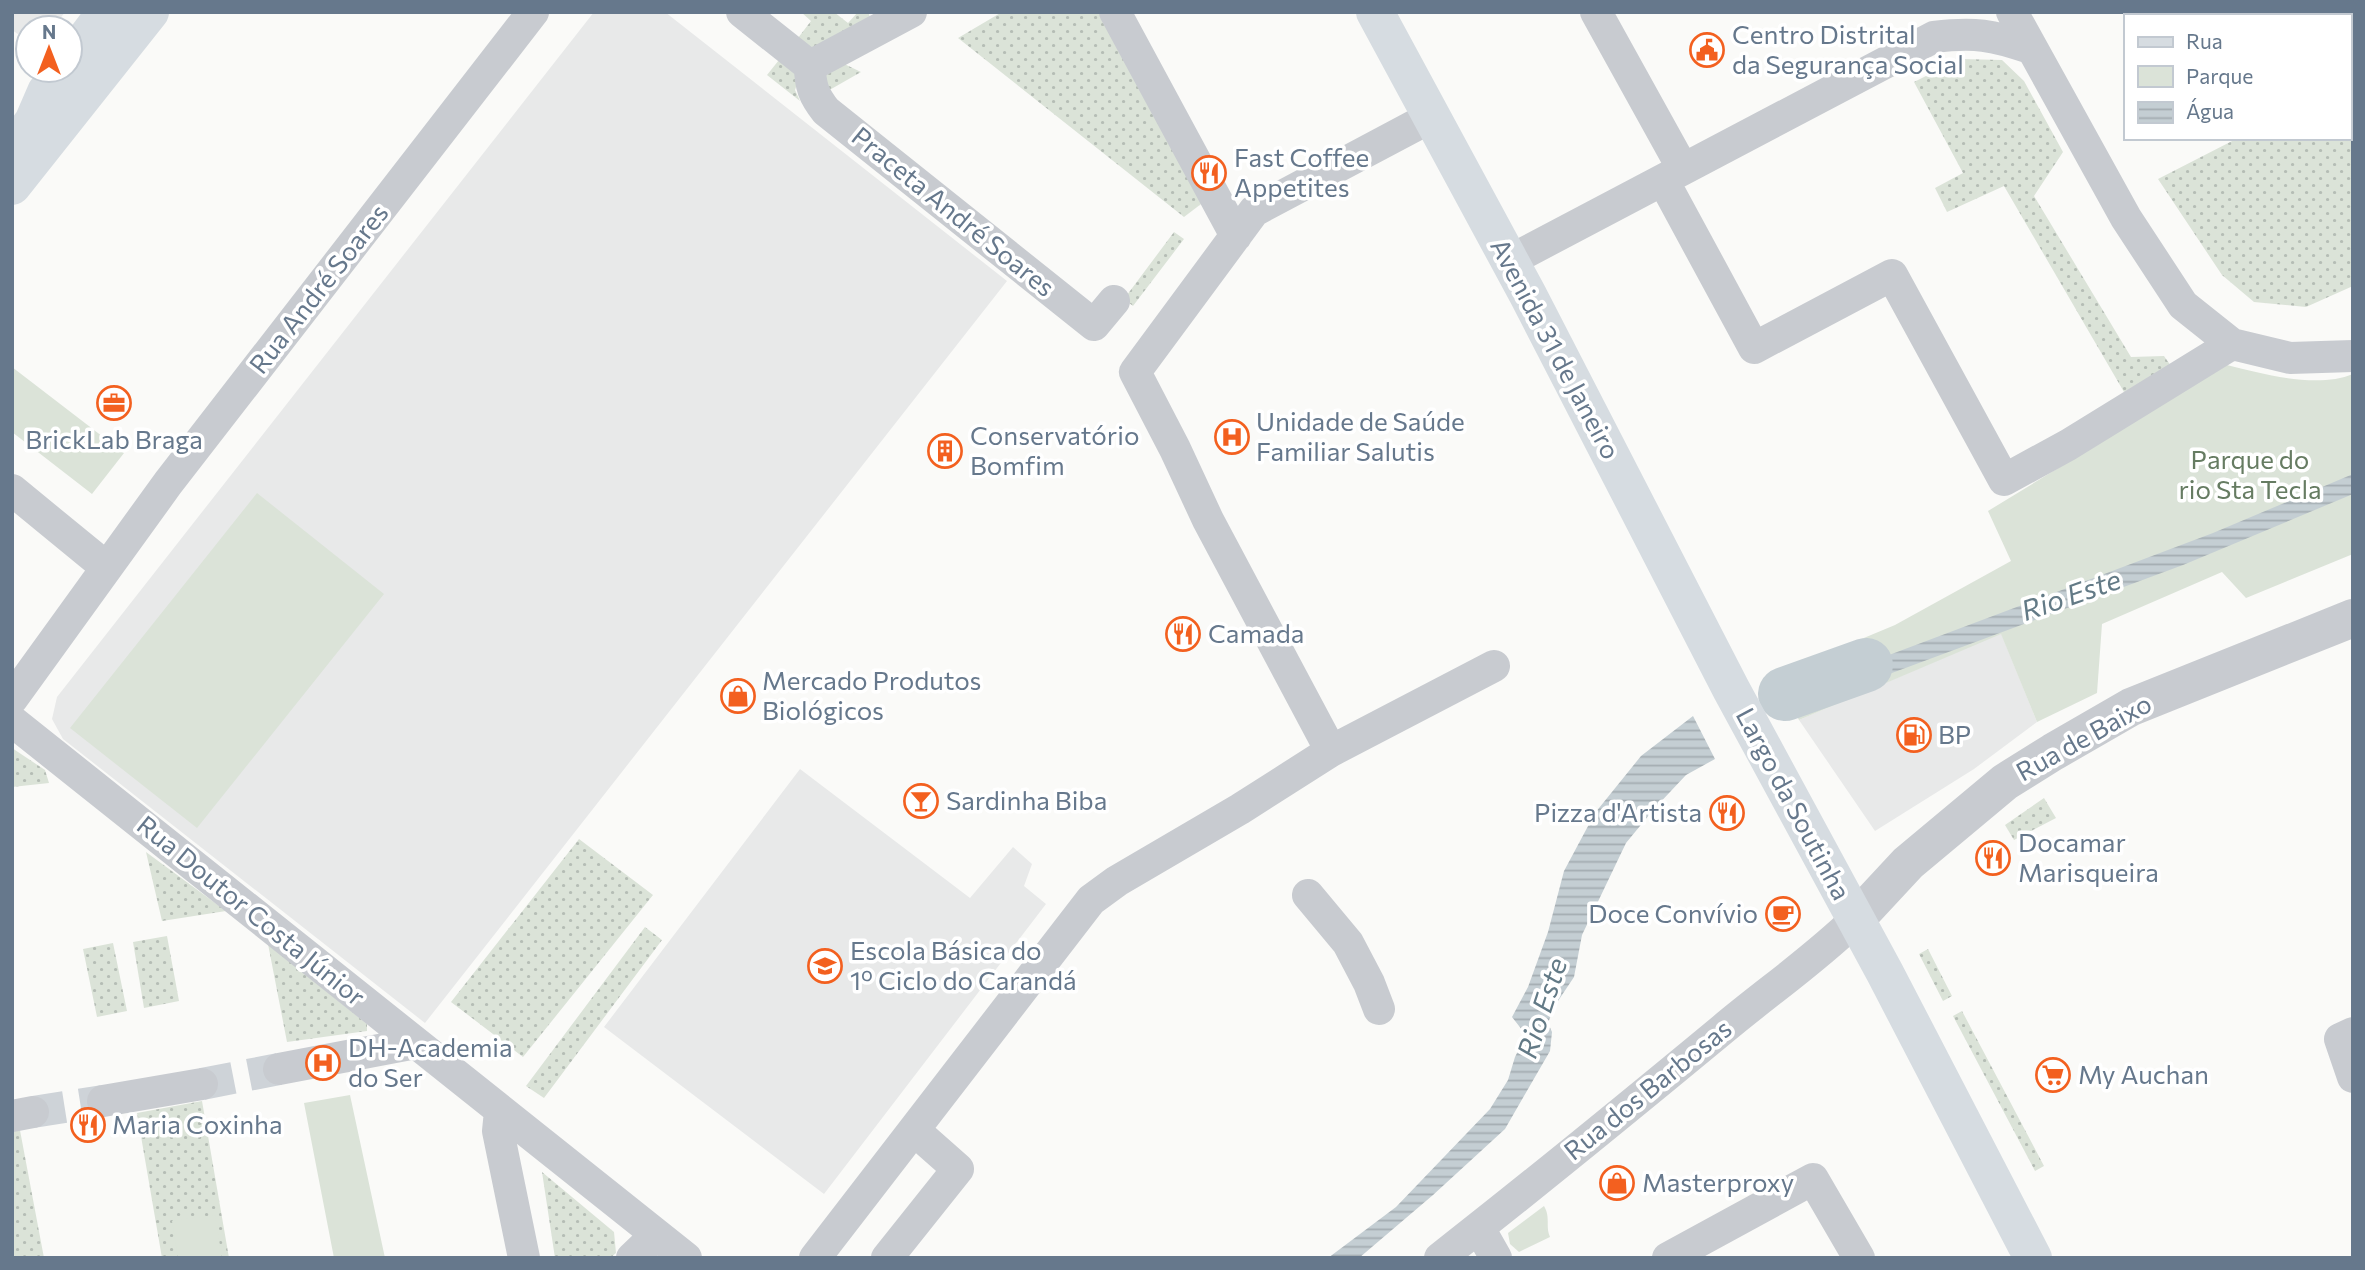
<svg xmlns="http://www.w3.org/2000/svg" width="2365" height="1270" font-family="Commissioner,sans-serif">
	<defs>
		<pattern id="grass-dots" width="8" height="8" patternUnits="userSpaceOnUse" patternTransform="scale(1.75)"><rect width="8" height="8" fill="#dbe3d8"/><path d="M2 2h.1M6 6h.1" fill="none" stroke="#b5bdb5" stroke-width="1.8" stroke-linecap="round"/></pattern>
		<pattern id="water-rules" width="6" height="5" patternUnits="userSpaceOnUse" patternTransform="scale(1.75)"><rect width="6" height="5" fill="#c4ced3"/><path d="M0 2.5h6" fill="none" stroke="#a3acb1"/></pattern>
	</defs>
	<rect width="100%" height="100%" fill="#fafaf8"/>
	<path fill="#e8e9e9" d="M12,12H65L53,28H28V41L12,30Z
		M594,12H665L1007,281L425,1023L63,739L52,719L57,697Z
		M2001,633L2037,722L1974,769L1875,831L1799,720Z
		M800,769L970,898L1013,847L1032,864L1024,886L1046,904L824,1194L604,1027Z"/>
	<path fill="url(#grass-dots)" d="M801,12H834L848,23L858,12H868L872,22L819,55L798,38L811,21Z
		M1002,12H1105L1205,201L1184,217L958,38Z
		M1960,59L2002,60L2024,81L2063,152L2034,196L2131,357L2164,356L2171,366L2124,392L2004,186L1947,212L1935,188L1963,173L1914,82Z
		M779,60L800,75L795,90L800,101L767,75Z
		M838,61L861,72L826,92V69Z
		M2353,80V286L2306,307L2254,302L2222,275L2158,179L2238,138H2349V81Z
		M1174,232L1184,239L1133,306L1124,299Z
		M12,748L45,770L49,783L12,787Z
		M2044,798L2056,818L2014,840L2005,825Z
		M579,839L653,895L523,1057L451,1002Z
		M146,852L226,911L162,921Z
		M645,927L662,940L544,1098L526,1086Z
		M167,936L179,1001L144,1008L133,942Z
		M113,943L127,1011L97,1017L83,949Z
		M268,944L367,1024V1031L287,1042Z
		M1928,949L1952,996L1943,1001L1919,954Z
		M1962,1011L2044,1166L2035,1171L1953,1016Z
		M202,1101L229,1258H162L137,1113Z
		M19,1125L44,1258H12V1126Z
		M542,1172L614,1232L616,1253L610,1258H555Z"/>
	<path fill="#dbe3d8" d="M2227,365C2263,374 2317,389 2353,374V554L2246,598L2222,572L2102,624L2097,693L2037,722L2001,634L1799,720L1775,675L1895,625L2011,561L1988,511Z
		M12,367L124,453L92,494L12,432Z
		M257,493L384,594L197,828L70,728Z
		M350,1095L385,1258H334L304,1103Z
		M1544,1206C1551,1218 1545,1226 1550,1237L1519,1252L1510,1244L1508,1233Z
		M215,1215L222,1258H178L172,1221Z"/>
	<path fill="url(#water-rules)" d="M2353,474V494L2183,565L1803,706L1796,690L2213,533Z
		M1693,716L1715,759L1686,775L1654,809L1626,843L1582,935L1574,977L1554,1007L1548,1023L1552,1032L1550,1051L1505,1129L1433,1195L1359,1258H1328L1396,1207L1490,1109L1508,1080L1515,1057L1526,1035L1512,1017L1528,987L1548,932L1564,871L1595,813L1641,756Z"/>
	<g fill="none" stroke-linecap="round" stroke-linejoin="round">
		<path stroke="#c4ced3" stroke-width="54" d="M1785,694L1866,665"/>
		<path stroke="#ced3d8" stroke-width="32" stroke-dasharray="32 16" stroke-linecap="butt" d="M202,1084L279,1069
			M33,1112L103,1101"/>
		<path stroke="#c8cbd0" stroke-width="32" d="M742,12L810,66
			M1115,12L1236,236
			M1596,12L1683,169
			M2012,12L2126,218L2183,305L2232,344L2290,358L2353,356
			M810,66C810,86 814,96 826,111L1094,325L1114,301
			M810,66L911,12
			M1663,180L1754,348L1892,275L2004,480L2068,445L2232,344
			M1509,261L1934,37C1974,32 1993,35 2030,48
			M12,490L106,567
			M12,699L168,483L533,12
			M12,721L686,1258
			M1331,751L1208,520L1175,449L1135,372L1254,211L1431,117
			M1308,895L1348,943L1369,983L1379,1009
			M2353,1033L2340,1039L2353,1077
			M279,1069L416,1043
			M103,1101L202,1084
			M500,1111L498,1131L524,1258
			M12,1116L33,1112
			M1479,1228L1496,1258
			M632,1258L656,1235
			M815,1258L1091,900L1117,881L1240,809L1331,751L1494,666
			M887,1258L958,1169L915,1131
			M1440,1258C1536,1183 1630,1106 1723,1029C1767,992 1814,960 1855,920
			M1668,1258L1813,1179L1859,1258"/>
		<path stroke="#c8cbd0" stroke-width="38" d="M1855,920L1908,863L2005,782L2053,752L2131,707L2353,618"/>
		<path stroke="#d6dce1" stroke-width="38" d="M1375,12L1528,295L1731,689L1885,973L2033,1258"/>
		<path stroke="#d6dce1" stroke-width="38" d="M70,60L106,12
			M12,150L33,122L46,92L62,70
			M12,186L150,12"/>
	</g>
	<defs>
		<g id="civic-ring" transform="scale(1.75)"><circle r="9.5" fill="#fff" stroke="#f3601f" stroke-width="1.5"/><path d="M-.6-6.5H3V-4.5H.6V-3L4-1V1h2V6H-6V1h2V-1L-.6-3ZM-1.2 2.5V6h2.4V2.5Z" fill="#f3601f"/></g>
		<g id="restaurant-ring" transform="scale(1.75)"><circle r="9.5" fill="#fff" stroke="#f3601f" stroke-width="1.5"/><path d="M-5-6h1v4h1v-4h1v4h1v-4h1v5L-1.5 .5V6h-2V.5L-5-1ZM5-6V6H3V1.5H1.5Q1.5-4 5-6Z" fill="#f3601f"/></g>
		<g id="office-ring" transform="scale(1.75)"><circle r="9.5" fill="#fff" stroke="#f3601f" stroke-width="1.5"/><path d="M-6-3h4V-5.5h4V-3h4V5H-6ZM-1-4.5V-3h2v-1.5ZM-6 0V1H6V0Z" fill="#f3601f"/></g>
		<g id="hospital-ring" transform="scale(1.75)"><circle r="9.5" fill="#fff" stroke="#f3601f" stroke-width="1.5"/><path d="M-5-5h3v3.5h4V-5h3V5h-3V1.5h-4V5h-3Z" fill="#f3601f"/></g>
		<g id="building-ring" transform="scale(1.75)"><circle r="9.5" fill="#fff" stroke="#f3601f" stroke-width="1.5"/><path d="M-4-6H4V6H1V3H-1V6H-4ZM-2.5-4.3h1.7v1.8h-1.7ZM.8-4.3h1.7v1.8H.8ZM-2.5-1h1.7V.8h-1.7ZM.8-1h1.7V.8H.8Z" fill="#f3601f"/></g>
		<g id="shop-ring" transform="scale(1.75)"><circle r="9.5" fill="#fff" stroke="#f3601f" stroke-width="1.5"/><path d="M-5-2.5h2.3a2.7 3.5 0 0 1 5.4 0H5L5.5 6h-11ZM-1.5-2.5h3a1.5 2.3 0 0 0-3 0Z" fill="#f3601f"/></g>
		<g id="fuel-ring" transform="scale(1.75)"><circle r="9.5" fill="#fff" stroke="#f3601f" stroke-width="1.5"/><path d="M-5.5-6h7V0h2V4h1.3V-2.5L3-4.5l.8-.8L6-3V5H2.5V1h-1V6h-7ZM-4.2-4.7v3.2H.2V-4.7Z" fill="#f3601f"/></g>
		<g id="bar-ring" transform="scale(1.75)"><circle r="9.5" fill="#fff" stroke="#f3601f" stroke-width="1.5"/><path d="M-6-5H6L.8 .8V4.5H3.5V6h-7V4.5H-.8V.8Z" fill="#f3601f"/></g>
		<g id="cafe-ring" transform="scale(1.75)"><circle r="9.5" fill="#fff" stroke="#f3601f" stroke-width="1.5"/><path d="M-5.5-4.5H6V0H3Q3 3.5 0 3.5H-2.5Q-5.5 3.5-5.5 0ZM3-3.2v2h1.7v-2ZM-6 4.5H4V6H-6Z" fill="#f3601f"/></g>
		<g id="school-ring" transform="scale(1.75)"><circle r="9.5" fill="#fff" stroke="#f3601f" stroke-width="1.5"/><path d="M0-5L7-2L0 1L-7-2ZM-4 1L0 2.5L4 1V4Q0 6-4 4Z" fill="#f3601f"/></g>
		<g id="supermarket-ring" transform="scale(1.75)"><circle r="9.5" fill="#fff" stroke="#f3601f" stroke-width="1.5"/><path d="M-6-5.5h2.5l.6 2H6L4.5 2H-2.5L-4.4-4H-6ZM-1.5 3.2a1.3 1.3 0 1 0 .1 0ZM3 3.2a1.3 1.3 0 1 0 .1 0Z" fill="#f3601f"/></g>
	</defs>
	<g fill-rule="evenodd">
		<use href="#civic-ring" x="1707" y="50"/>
		<use href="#restaurant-ring" x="1209" y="173"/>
		<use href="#office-ring" x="114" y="403"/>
		<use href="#hospital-ring" x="1232" y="437"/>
		<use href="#building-ring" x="945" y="451"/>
		<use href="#restaurant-ring" x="1183" y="634"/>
		<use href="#shop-ring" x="738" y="696"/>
		<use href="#fuel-ring" x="1914" y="735"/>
		<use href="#bar-ring" x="921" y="801"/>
		<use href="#restaurant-ring" x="1727" y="813"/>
		<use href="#restaurant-ring" x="1993" y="858"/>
		<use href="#cafe-ring" x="1783" y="914"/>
		<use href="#school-ring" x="825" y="966"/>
		<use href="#hospital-ring" x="323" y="1063"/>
		<use href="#supermarket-ring" x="2053" y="1075"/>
		<use href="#restaurant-ring" x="88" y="1125"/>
		<use href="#shop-ring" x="1617" y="1183"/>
	</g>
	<g text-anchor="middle" stroke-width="7" stroke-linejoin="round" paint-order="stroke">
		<g font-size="26" fill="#66788c" stroke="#fff" text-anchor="start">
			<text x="1732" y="44">Centro Distrital<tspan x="1732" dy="30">da Segurança Social</tspan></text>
			<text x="1234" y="167">Fast Coffee<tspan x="1234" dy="30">Appetites</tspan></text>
			<text x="1256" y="431">Unidade de Saúde<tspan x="1256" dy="30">Familiar Salutis</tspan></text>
			<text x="970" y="445">Conservatório<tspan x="970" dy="30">Bomfim</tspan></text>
			<text x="114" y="449" text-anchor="middle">BrickLab Braga</text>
			<text x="1208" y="643">Camada</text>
			<text x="762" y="690">Mercado Produtos<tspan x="762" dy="30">Biológicos</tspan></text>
			<text x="1938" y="744">BP</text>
			<text x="946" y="810">Sardinha Biba</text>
			<text x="1702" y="822" text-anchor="end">Pizza d'Artista</text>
			<text x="2018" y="852">Docamar<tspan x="2018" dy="30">Marisqueira</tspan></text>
			<text x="1758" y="923" text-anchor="end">Doce Convívio</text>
			<text x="850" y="960">Escola Básica do<tspan x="850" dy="30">1º Ciclo do Carandá</tspan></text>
			<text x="348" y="1057">DH-Academia<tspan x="348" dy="30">do Ser</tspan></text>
			<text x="2078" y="1084">My Auchan</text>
			<text x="112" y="1134">Maria Coxinha</text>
			<text x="1642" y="1192">Masterproxy</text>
		</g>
		<g font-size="26" fill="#66788c" stroke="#fff">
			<text transform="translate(953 212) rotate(39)" y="9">Praceta André Soares</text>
			<text transform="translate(319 289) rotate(-52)" y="9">Rua André Soares</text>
			<text transform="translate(1555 349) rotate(62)" y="9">Avenida 31 de Janeiro</text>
			<text transform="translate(2084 738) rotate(-29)" y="9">Rua de Baixo</text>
			<text transform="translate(1793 804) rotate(62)" y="9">Largo da Soutinha</text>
			<text transform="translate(251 911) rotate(39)" y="9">Rua Doutor Costa Júnior</text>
			<text transform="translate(1648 1090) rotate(-39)" y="9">Rua dos Barbosas</text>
		</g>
		<g font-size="26" fill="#667c62" stroke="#fff">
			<text x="2250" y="469">Parque do<tspan x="2250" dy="30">rio Sta Tecla</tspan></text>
		</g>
		<g font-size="28" font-style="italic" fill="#637a86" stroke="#fff">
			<text transform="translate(2071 595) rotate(-19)" y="10">Rio Este</text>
			<text transform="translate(1542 1008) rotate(-72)" y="10">Rio Este</text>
		</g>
	</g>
	<rect width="2365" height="1270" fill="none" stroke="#66788c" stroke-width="28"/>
	<rect x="2124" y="14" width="228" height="126" fill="#ffffff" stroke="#c2c9d1" stroke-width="2"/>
	<rect x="2138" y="37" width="35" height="10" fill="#d6dce1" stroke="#c2c9d1" stroke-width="2"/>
	<text x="2186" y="49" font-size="21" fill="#66788c">Rua</text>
	<rect x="2138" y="66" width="35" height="21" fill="#dbe3d8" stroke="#c2c9d1" stroke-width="2"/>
	<text x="2186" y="84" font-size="21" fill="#66788c">Parque</text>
	<rect x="2138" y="102" width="35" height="21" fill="url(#water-rules)" stroke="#c2c9d1" stroke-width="2"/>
	<text x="2186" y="119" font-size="21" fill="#66788c">Água</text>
	<g transform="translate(49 49)"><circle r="33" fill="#ffffff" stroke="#c2c9d1" stroke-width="2"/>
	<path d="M0-5L12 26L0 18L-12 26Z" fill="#f3601f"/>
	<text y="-10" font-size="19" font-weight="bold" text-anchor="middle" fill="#66788c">N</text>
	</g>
</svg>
